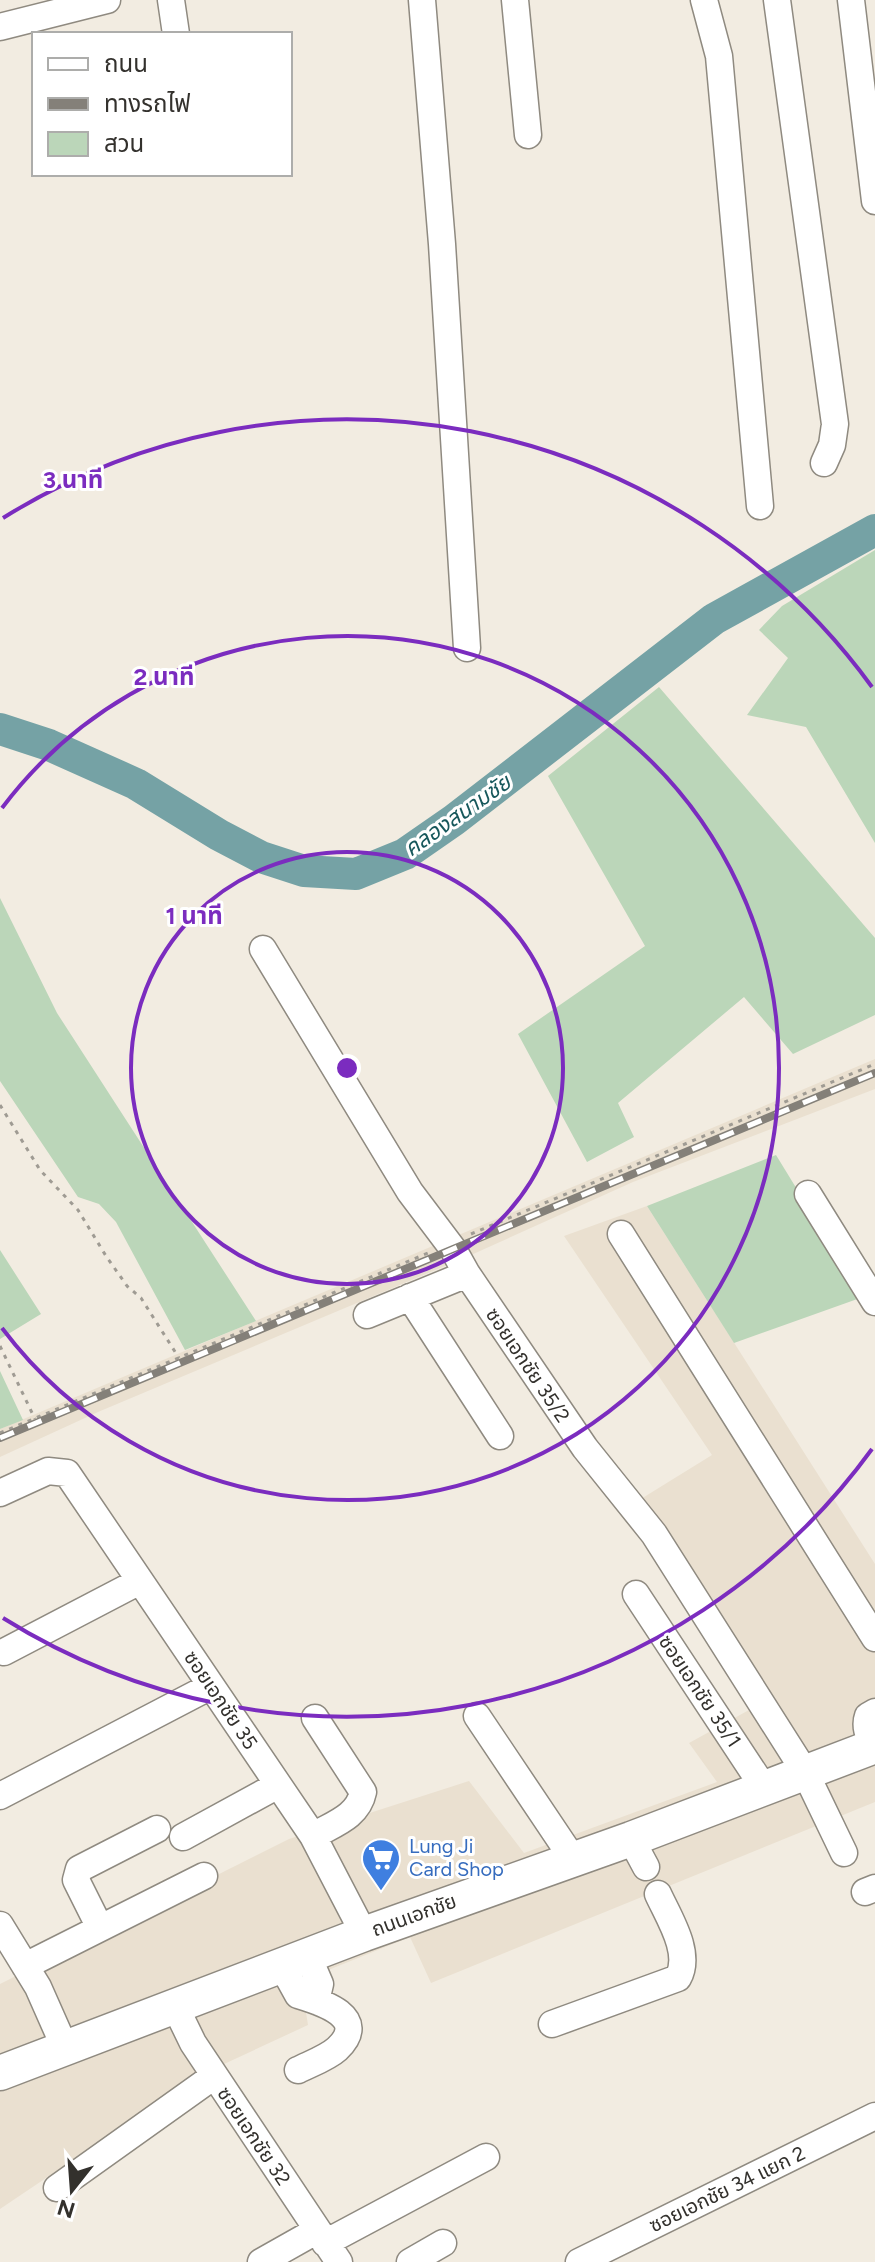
<svg xmlns="http://www.w3.org/2000/svg" width="875" height="2262" font-family="Figtree,'Noto Sans Thai',sans-serif">
	<rect width="100%" height="100%" fill="#f2ece1"/>
	<path fill="#eae0d0" d="M875,1059V1089L633,1182L471,1255L98,1412L0,1457V1429Z
		M647,1206L875,1564V1802L431,1983L410,1937L301,1981L308,2025L196,2077L0,2209V1984L289,1839L469,1781L524,1853L717,1782L689,1743L769,1699L636,1502L712,1455L564,1236Z"/>
	<path fill="#bbd6b9" d="M875,550V843L806,727L747,715L788,658L759,630L782,606Z
		M659,687L875,938V1015L793,1054L744,997L618,1103L634,1137L587,1162L518,1034L645,946L548,776Z
		M0,898L57,1013L256,1321L185,1350L116,1222L99,1204L78,1197L0,1081Z
		M776,1155L863,1297L734,1343L647,1206Z
		M0,1250L41,1314L0,1339Z
		M0,1371L23,1420L0,1429Z"/>
	<g fill="none" stroke-linecap="round" stroke-linejoin="round">
		<path stroke="#75a2a5" stroke-width="32" d="M0,729L49,745L136,784L219,835L261,857L304,871L356,874L405,854L454,820L714,619L875,530"/>
		<g stroke="#8f8a80" stroke-width="29">
			<path id="minor" d="M171,0L176,34
				M422,0L442,244L467,648
				M515,0L528,135
				M704,0L719,56L760,506
				M777,0L835,424L832,445L824,463
				M851,0L875,201
				M0,27L107,0
				M263,949L410,1192L453,1249L467,1274L585,1448L654,1534L805,1772L844,1853
				M808,1194L875,1302
				M621,1234L875,1638
				M410,1297L500,1436
				M367,1315L467,1274
				M0,1493L48,1471L67,1473L313,1836L364,1934
				M636,1594L764,1788
				M4,1652L140,1581
				M477,1716L573,1859
				M874,1747C869,1736 864,1727 868,1716L875,1712
				M0,1796L211,1686
				M313,1836C333,1824 358,1817 363,1792L315,1718
				M183,1837L278,1785
				M631,1839L646,1867
				M865,1892L875,1888
				M0,1925L38,1987L65,2048
				M100,1928L76,1880L79,1869L157,1829
				M308,1956L320,1984L316,2001
				M25,1966L204,1876
				M282,1966L298,1995C321,2002 371,2017 337,2049C327,2058 310,2064 298,2070
				M175,2006L193,2043L339,2262
				M552,2024L678,1978C692,1953 669,1918 658,1894
				M57,2188L214,2076
				M325,2243L486,2157
				M261,2262L316,2231
				M410,2262L443,2243
				M579,2262L875,2116"/>
		</g>
		<g stroke="#8f8a80" stroke-width="37">
			<path id="major" d="M0,2073L364,1934L631,1839L875,1746"/>
		</g>
		<path stroke="#9f9b93" stroke-width="3" stroke-dasharray="4 6" stroke-linecap="butt" d="M0,1105L40,1170L78,1210L106,1256L127,1286L141,1298L179,1358
			M471,1234L875,1064
			M0,1346L35,1419
			M0,1433L428,1253"/>
		<use href="#minor" stroke="#fff" stroke-width="26"/>
		<use href="#major" stroke="#fff" stroke-width="34"/>
		<g stroke="#848079" stroke-width="8">
			<path id="rail" d="M0,1438L875,1073"/>
		</g>
		<use href="#rail" stroke="#fff" stroke-width="5" stroke-dasharray="15" stroke-linecap="butt"/>
	</g>
	<g fill="none" stroke="#7b2cbf" stroke-width="4">
		<circle cx="347" cy="1068" r="216"/>
		<path d="M2 808A432 432 0 1 1 2 1328"/>
		<path d="M872 1449A649 649 0 0 1 3 1618M3 518A649 649 0 0 1 872 687"/>
	</g>
	<defs>
		<g id="supermarket-pin" transform="scale(2)"><path d="M0 17L-7.5 6A9.5 9.5 0 1 1 7.5 6Z" fill="#3f7fe0" stroke="#fff"/><path d="M-6-5.5h2.5l.6 2H6L4.5 2H-2.5L-4.4-4H-6ZM-1.5 3.2a1.3 1.3 0 1 0 .1 0ZM3 3.2a1.3 1.3 0 1 0 .1 0Z" fill="#fff"/></g>
	</defs>
	<g fill-rule="evenodd">
		<use href="#supermarket-pin" x="381" y="1858"/>
	</g>
	<g text-anchor="middle" stroke-width="6" stroke-linejoin="round" paint-order="stroke">
		<g font-size="20" fill="#33312d" stroke="#fff">
			<text transform="translate(528 1365) rotate(56)" y="7">ซอยเอกชัย 35/2</text>
			<text transform="translate(700 1691) rotate(56)" y="7">ซอยเอกชัย 35/1</text>
			<text transform="translate(221 1700) rotate(56)" y="7">ซอยเอกชัย 35</text>
			<text transform="translate(414 1915) rotate(-20)" y="7">ถนนเอกชัย</text>
			<text transform="translate(254 2136) rotate(56)" y="7">ซอยเอกชัย 32</text>
			<text transform="translate(727 2189) rotate(-26)" y="7">ซอยเอกชัย 34 แยก 2</text>
		</g>
		<g font-size="20" fill="#366cbe" stroke="#fff" text-anchor="start">
			<text x="409" y="1853">Lung Ji<tspan x="409" dy="23">Card Shop</tspan></text>
		</g>
		<g font-size="22" font-style="italic" fill="#17585c" stroke="#fff">
			<text transform="translate(457 815) rotate(-35)" y="8">คลองสนามชัย</text>
		</g>
	</g>
	<circle cx="347" cy="1068" r="12" fill="#7b2cbf" stroke="#fff" stroke-width="4"/>
	<g font-size="24" text-anchor="middle" font-weight="bold" fill="#7b2cbf" stroke="#fff" stroke-width="6" stroke-linejoin="round" paint-order="stroke">
		<text x="73" y="488">3 นาที</text>
		<text x="164" y="685">2 นาที</text>
		<text x="194" y="924">1 นาที</text>
	</g>
	<rect x="32" y="32" width="260" height="144" fill="#ffffff" stroke="#adadab" stroke-width="2"/>
	<rect x="48" y="58" width="40" height="12" fill="#ffffff" stroke="#adadab" stroke-width="2"/>
	<text x="104" y="72" font-size="24" fill="#33312d">ถนน</text>
	<rect x="48" y="98" width="40" height="12" fill="#848079" stroke="#adadab" stroke-width="2"/>
	<text x="104" y="112" font-size="24" fill="#33312d">ทางรถไฟ</text>
	<rect x="48" y="132" width="40" height="24" fill="#bbd6b9" stroke="#adadab" stroke-width="2"/>
	<text x="104" y="152" font-size="24" fill="#33312d">สวน</text>
	<g transform="translate(72 2190) rotate(197)" stroke="#ffffff" stroke-width="6" paint-order="stroke">
	<path d="M0-6L14 30L0 20L-14 30Z" fill="#33312d"/>
	<text y="-12" font-size="22" font-weight="bold" text-anchor="middle" fill="#33312d">N</text>
	</g>
</svg>
